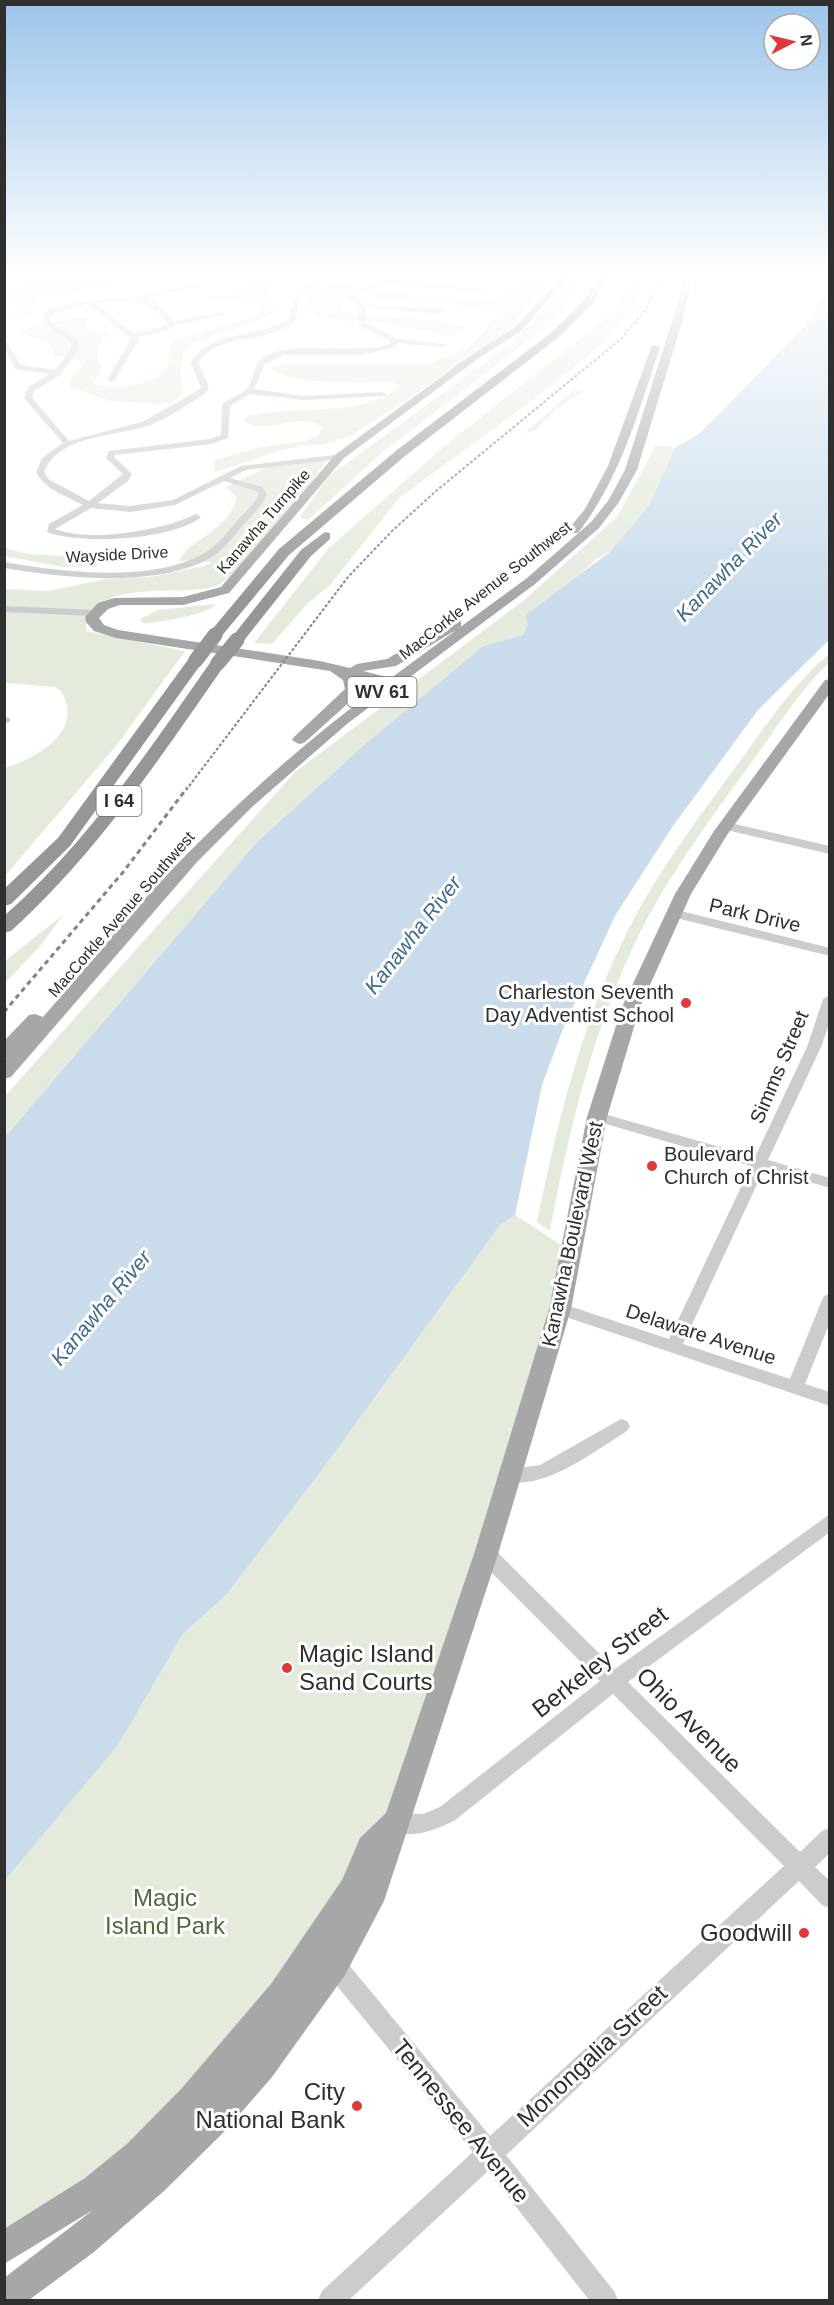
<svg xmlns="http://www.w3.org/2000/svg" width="834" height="2305" font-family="Helvetica,sans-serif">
	<rect width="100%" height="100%" fill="#fff"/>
	<path fill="#e4ebdd" d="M45,277H165L44,297L33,305L31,316L11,318L17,305L5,299V290Z
		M263,277H288L273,281L268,294L277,312C247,328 213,332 184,349L180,375L184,393L171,402L163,404L110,401L73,388L69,386L70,379L86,362L55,355L48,343L15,331C34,329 75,314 90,318L86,323L93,333L107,332L108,335C97,345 94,353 102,367L94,383C109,393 158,385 167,368C170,362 168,355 168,349L175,340L246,319L259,311L256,306L237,300L195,299L231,293Z
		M519,277H552L503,336L351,436L321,445H303L282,450L215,472V460L256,448L306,441L318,435L322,428C301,409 263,438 244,420L248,416C300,403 355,421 401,386L391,382C369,383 283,385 271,368L285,364H426L467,349L501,313L451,304L375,299L364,292L381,291L491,300L516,286Z
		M573,277H584L550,324L384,451L308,520L300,517L328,477L514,341Z
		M631,277H646L633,309L600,346L530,402L399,498L331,584L307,604L272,644L254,643L329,548L442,448L614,312Z
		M325,284H358L342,292V311L463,325L466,328L461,333L449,335C425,331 400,325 376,322C356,320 319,324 306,305L311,291Z
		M574,390L584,391L556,409L535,431L525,433Z
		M656,445L675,448L649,505L611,551L596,559L528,624L523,635L483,646L365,744L257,842L5,1137V1096L295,772L523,601L617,517Z
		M327,459C317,479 234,580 216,586C183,598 88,575 86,631L185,651L116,746L5,876V768C30,760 73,739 67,706C65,697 62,691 55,687L5,683V589L48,591L106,579L151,577L204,566L212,562L179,561C188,539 226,534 237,498L226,487L267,467Z
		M4,547C33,560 70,552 100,560L96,566L63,567L5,556Z
		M216,604C211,614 154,624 142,623L140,619L158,610Z
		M829,654V663C797,693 774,732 748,767C706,825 663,883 633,947C591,1037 568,1134 550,1231L537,1222C559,1113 587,1002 642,904C670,856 704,810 737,765C765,727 792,685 829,654Z
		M64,914L41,945L5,983V961Z
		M515,1215L569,1250L395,1823L193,2099L5,2248V1880L121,1739L183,1634L226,1595L500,1225Z"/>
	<path fill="#cadceb" d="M829,290V640L758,710L673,826L616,914L564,1026L542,1085L515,1215L500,1225L321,1471L226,1595L183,1634L118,1745L5,1880V1137L257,842L365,744L483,646L523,635L528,624L526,615L611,551L649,505L675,448L700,433L807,324Z"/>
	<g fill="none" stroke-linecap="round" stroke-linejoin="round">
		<path fill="#ccc" fill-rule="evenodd" d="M316,277H323C317,284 308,288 302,295C293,310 304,319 283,329C253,344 220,334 198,362L209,387L205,394C186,405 168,419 147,426C114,437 60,434 44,472L48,479L89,501L123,474L106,458L109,451L210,439L221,435L222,405C230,398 242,395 248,387C255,378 253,365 262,358C288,339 353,356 390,344V341L359,326L358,307L345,296V294L390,277H398L394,280L488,290L485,292L385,283L352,295L364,304L443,310L440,314L366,308V323L395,338L447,345L443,347L397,343L396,347L362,355H284L265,364L254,389L304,396L382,392L386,394L385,396L304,400L250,394L230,406L228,438L212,444L115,455L114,457L132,474L128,481L98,503L130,506L173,500L241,466L343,454L344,456L340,459L246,470L230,478L262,487L267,494C262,507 251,516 242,526C232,538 223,551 209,559C153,588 65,578 4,568V562C62,572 150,583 203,554C216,547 226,534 236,522C244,513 254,505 259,494L256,491L224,481L175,505L130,512L91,508L55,529C87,541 133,533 166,525C176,523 186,518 196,514L201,517C174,540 79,545 47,532L49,524L83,505C66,496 45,490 36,472L42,458L63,443L24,398L28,387L50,374L15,369L4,347V337L21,365L55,370L71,349V342L42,322L45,312C72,299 103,299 133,297C155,295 180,287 202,282L204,285L146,298L158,304L175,321L222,313L226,315L175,325L166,331L137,337L139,339L115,380L111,382L107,380L131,339L88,304L51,315L50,321L78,339L79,349L60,375L35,390L32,398L69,441L142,422L199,390L201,387L190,362C216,328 255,340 288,319L296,295ZM128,301L147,303L169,323L161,327L133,334L96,303Z
			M4,606L94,610L99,613L94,616L4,612Z
			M4,717L10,718V722L4,723Z
			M726,822L830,846V854L722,829L720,826Z
			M673,909L830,948V956L668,916L667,913Z
			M830,995V1021L821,1047L768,1160L830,1178V1188L764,1169L683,1344L790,1379L822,1300L824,1296L830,1294V1322L805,1384L830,1392V1406L554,1313L552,1309L554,1305L560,1303L669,1339L751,1166L592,1120L590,1117L597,1112L755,1157L807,1047L823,999Z
			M621,1419L627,1421L630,1426L627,1431C596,1450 542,1493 505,1480L502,1475L505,1470L540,1465Z
			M830,1514V1532L628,1682L800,1852L822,1831L830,1828V1853L815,1867L830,1881V1908L822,1905L799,1881L506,2155L614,2291L618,2300H589L488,2171L349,2300H318L322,2291L473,2152L324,1970L321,1962L324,1954L332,1951L340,1954L490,2136L784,1866L613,1694L454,1821C432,1831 411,1840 387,1830L384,1823L387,1816L395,1813L423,1814L440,1807L600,1681L479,1560L477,1554L479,1548L486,1546L493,1548L615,1669Z"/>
		<path fill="#a7a7a7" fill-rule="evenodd" d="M561,277H569L521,331L476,360L344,458L229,593L183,605H120L108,609L99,618L104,625L118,630L320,661L350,668L357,664L387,659L451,621H461V627L396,666L363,671L391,678L527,578L591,522L608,501L625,470L675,312L684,277H692L685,312L637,470L619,502L599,528L535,584L348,723L253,806L197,862L11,1077L4,1079V1061L7,1058L4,1059V1041L29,1015L35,1014L43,1017C91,963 136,905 187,854C248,793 313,735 383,684L356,678L359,689L345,706L304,743L299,744L292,740L294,737L345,689L343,680L330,671L116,638L94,631L86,622L85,617L98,603L114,598L183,597L221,587L336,454L470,356L515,327Z
			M652,345L660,347C638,413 621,477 578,533H570L568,530L585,509L608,466Z
			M830,679V693L727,835L691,894L640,1007L607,1117L571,1309L498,1554L384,1901L345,1975L272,2077L227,2129L164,2191L94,2252L29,2300H4V2278L93,2210L4,2264V2229L85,2178L128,2143L182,2088L271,1984L342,1880L360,1838L386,1813L474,1554L549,1309L587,1117L622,1007L675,894L714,831L825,680Z"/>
		<path fill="#969696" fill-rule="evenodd" d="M597,277H607L595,301L560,336L405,456L289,555L220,638H210L207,635L210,632L279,549L397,450L552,332L586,298Z
			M325,532L330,533V539L311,556L242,643H232L229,640L232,637L301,550Z
			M196,655L204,660L70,846L11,904L4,906V889L58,838L190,657Z
			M218,658L226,663C160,758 97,853 11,931L4,933V916C88,842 149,750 212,660Z"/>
		<path stroke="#848484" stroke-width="2" stroke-dasharray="3 2" stroke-linecap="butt" d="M186,790L348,577L392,531L436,491L622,338L646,309L660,277"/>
		<path stroke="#848484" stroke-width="3" stroke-dasharray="5 4" stroke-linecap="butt" d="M4,1012L124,871L187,788"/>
		<path stroke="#969696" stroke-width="15" d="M196,660L215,635
			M218,663L237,640"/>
	</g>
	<linearGradient id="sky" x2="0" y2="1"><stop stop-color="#9cc4e9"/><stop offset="0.46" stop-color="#fff"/><stop offset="1" stop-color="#fff" stop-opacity="0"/></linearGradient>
	<rect width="834" height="599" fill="url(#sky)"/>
	<g fill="#e0373a" stroke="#fff" stroke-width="2">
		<circle cx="686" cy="1003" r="6"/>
		<circle cx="652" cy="1166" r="6"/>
		<circle cx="287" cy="1668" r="6"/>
		<circle cx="804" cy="1933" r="6"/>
		<circle cx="357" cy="2106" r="6"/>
	</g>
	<g text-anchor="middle" stroke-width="6" stroke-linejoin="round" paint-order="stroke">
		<g font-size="16" fill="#2f2f2f" stroke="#fff">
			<text transform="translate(263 521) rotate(-49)" y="6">Kanawha Turnpike</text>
			<text transform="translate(117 554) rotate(-3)" y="6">Wayside Drive</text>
			<text transform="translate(485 590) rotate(-38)" y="6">MacCorkle Avenue Southwest</text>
			<text transform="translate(121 914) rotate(-49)" y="6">MacCorkle Avenue Southwest</text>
		</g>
		<g fill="#fff" stroke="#6d6d6d" stroke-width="1.5">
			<rect x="347.5" y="677" width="69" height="30" rx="4.5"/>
			<rect x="96.5" y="786" width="45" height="30" rx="4.5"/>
		</g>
		<g font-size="18" font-weight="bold" fill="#2f2f2f">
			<text x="382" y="698">WV 61</text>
			<text x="119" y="807">I 64</text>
		</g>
		<g font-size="20" fill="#2f2f2f" stroke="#fff">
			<text transform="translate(755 915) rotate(13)" y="7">Park Drive</text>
			<text transform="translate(779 1067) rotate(-67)" y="7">Simms Street</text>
			<text transform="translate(572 1234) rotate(-78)" y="7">Kanawha Boulevard West</text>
			<text transform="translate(701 1334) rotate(18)" y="7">Delaware Avenue</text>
		</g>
		<g font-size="20" fill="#2f2f2f" stroke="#fff" text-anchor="end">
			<text x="674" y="999">Charleston Seventh<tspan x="674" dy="23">Day Adventist School</tspan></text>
			<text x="664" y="1161" text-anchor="start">Boulevard<tspan x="664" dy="23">Church of Christ</tspan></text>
		</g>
		<g font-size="21" font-style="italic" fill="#3f6b8e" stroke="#fff">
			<text transform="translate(729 567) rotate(-46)" y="7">Kanawha River</text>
			<text transform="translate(413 935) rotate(-52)" y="7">Kanawha River</text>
			<text transform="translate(101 1308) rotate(-50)" y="7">Kanawha River</text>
		</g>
		<g font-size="24" fill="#2f2f2f" stroke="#fff" text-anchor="end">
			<text x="299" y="1662" text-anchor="start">Magic Island<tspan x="299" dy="28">Sand Courts</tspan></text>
			<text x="792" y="1941">Goodwill</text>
			<text x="345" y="2100">City<tspan x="345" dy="28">National Bank</tspan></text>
		</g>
		<g font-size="24" fill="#2f2f2f" stroke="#fff">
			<text transform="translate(600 1662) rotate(-38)" y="8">Berkeley Street</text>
			<text transform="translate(689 1720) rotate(45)" y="8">Ohio Avenue</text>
			<text transform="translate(592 2056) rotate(-43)" y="8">Monongalia Street</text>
			<text transform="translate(461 2121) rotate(51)" y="8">Tennessee Avenue</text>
		</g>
		<g font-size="24" fill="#4f693d" stroke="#fff">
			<text x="165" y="1906">Magic<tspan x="165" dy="28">Island Park</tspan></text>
		</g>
	</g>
	<rect width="834" height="2305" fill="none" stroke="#2f2f2f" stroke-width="12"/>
	<g transform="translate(792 42) rotate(83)"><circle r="28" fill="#ffffff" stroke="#acacac" stroke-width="1.5"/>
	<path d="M0-4.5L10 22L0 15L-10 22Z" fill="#e0373a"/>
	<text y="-9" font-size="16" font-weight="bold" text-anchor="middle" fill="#2f2f2f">N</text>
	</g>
</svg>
